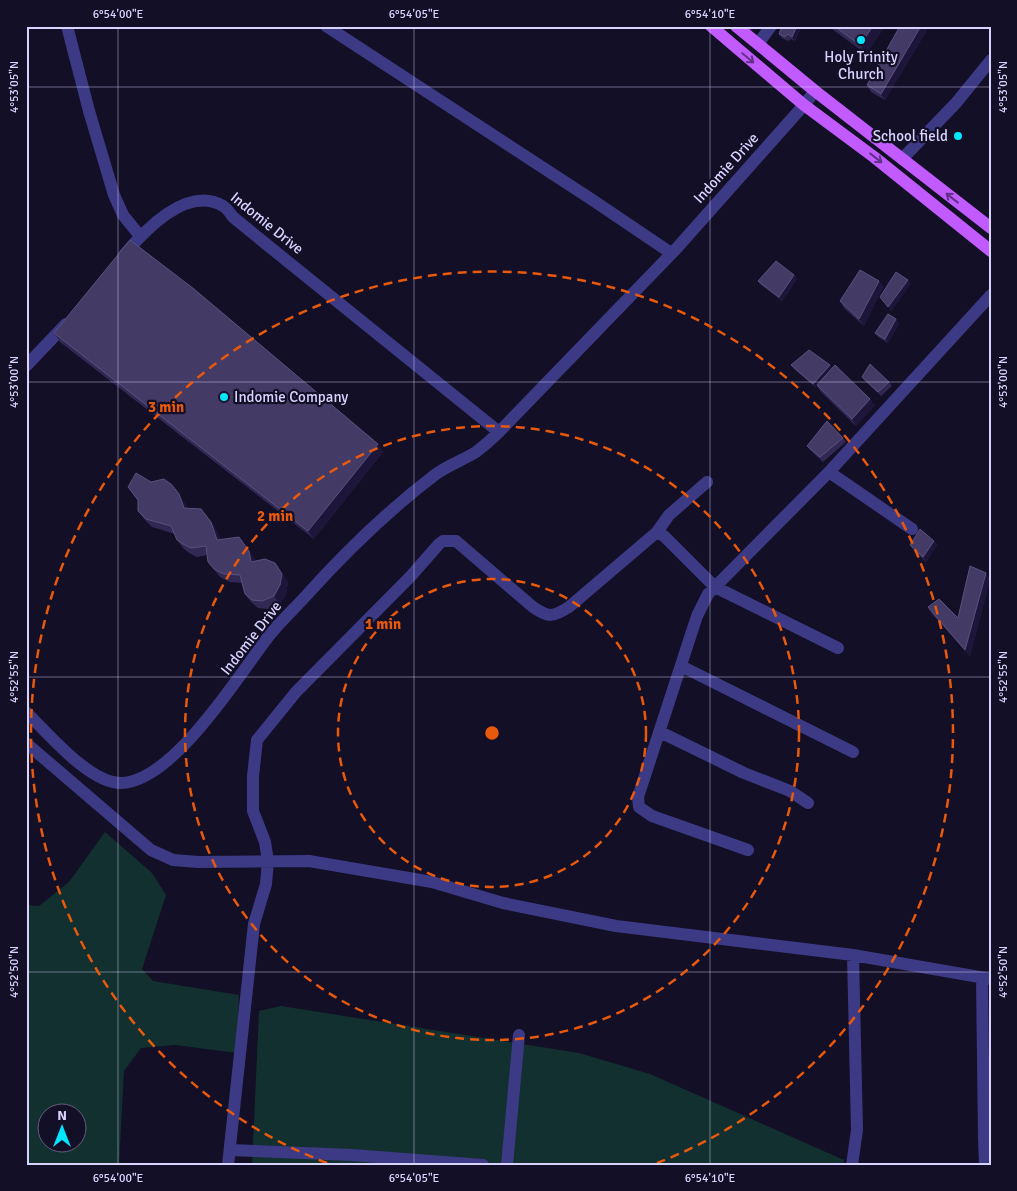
<svg xmlns="http://www.w3.org/2000/svg" width="1017" height="1191" font-family="Signika,sans-serif">
	<rect width="100%" height="100%" fill="#130f26"/>
	<path fill="#12302f" fill-rule="evenodd" d="M105,832L152,873L166,895L142,969L153,981L239,995L237,1053L175,1045L141,1048L124,1071L119,1165H26V905L39,906L69,882ZM48,1114H78V1144H48Z
		M281,1006L579,1053L650,1074L844,1160L843,1165H252L259,1011Z"/>
	<g fill="none" stroke-linecap="round" stroke-linejoin="round">
		<path stroke="#3d3a85" stroke-width="12" d="M67,26L89,111L114,195L123,215L140,236
			M326,26L591,199L671,253
			M758,44L771,26
			M902,159L956,103L991,60
			M124,255C145,230 187,185 223,206C227,208 230,213 233,217C244,226 255,235 266,244L499,432
			M26,366L66,324
			M829,472L912,529
			M657,532L669,515L707,482
			M681,666L853,752
			M26,712C48,733 89,783 121,783C173,782 239,675 268,637C279,623 292,611 304,598C346,551 386,512 436,474C449,465 463,460 476,452C484,446 492,439 499,432L676,249L804,105L815,91
			M660,732L744,773L790,791L808,803
			M26,743L151,850L173,860L198,862L309,861L432,882L503,903L616,926L853,955L991,979
			M748,850L652,816L639,807L638,797L697,616L708,594L715,587L829,472L991,295
			M982,978L984,1138H991
			M984,1138L985,1165
			M230,1150L352,1155L483,1165
			M228,1165L254,924L266,884L268,861L265,842L253,811V776L257,740L296,692L410,577L439,544L443,541H456L533,607C549,618 553,617 569,607L657,532L664,536L715,587L838,648
			M507,1165L519,1035
			M852,1165L857,1130L853,955"/>
		<path stroke="#c25bff" stroke-width="12" d="M711,26L804,105L874,157L991,251
			M736,26L815,91L991,228"/>
	</g>
	<path fill="#312854" d="M782,26H802L795,41L791,39L788,41L782,38L779,34Z
		M828,26H885L866,54Z
		M927,30L885,100L871,92L867,85Z
		M794,275L797,279L782,301L761,285L758,281Z
		M879,281L883,287L864,326L844,308L840,301Z
		M896,319L899,324L888,343L878,337L875,333Z
		M54,333L378,444L383,452L314,539L60,342Z
		M791,365L832,368L875,405L856,426L821,392L817,386L816,388L794,369Z
		M862,377L889,382L892,386L881,396L865,381Z
		M843,438L846,442L823,462L810,450L807,446Z
		M128,487L185,503L187,508L211,522L217,531L220,540L255,559V561L275,563L288,582L286,594L280,604L268,609L258,608L251,602L245,594L242,583L230,582L220,577L208,562L207,555L197,557L189,553L183,548L177,540L175,534L152,527L144,519L138,511V501Z
		M934,541L937,545L926,562L913,549L910,545Z
		M990,579L970,656L932,614L928,607L958,618Z"/>
	<path fill="#1d163a" d="M797,26H802L795,41L792,37Z
		M873,26H885L866,54L860,45Z
		M921,26H924L927,30L885,100L881,94Z
		M794,275L797,279L782,301L779,297Z
		M908,280L911,284L891,312L888,307Z
		M879,281L883,287L864,326L859,319Z
		M896,319L899,324L888,343L885,339Z
		M830,365L833,369L816,388L813,384Z
		M870,399L875,405L856,426L852,419Z
		M378,444L383,452L314,539L308,531Z
		M179,494L185,503L190,516L184,508Z
		M211,522L217,531L223,549L217,540Z
		M934,541L937,545L926,562L923,557Z
		M249,551L255,559L257,570L251,562Z
		M275,563L288,582L286,594L280,604L274,596Z
		M986,573L990,579L970,656L965,650Z"/>
	<path fill="#433a66" stroke="#5a527e" d="M782,26H797L792,37L788,34L785,37L779,34Z
		M834,26H873L860,45Z
		M900,26H921L881,94L867,85Z
		M130,240L194,289L378,444L308,531L54,333Z
		M776,261L794,275L779,297L758,281Z
		M860,270L879,281L859,319L840,301Z
		M896,272L908,280L888,307L880,297Z
		M888,314L896,319L885,339L875,333Z
		M809,350L830,365L813,384L791,365Z
		M870,364L889,382L878,392L862,377Z
		M835,365L870,399L852,419L817,385Z
		M827,421L843,438L820,457L807,446Z
		M136,473L151,482L164,479L172,485L179,494L184,508L201,509L211,522L217,540L239,537L249,551L251,562L265,559L275,563L282,574L280,585L274,596L262,601L252,600L245,594L240,575L224,574L214,569L208,562L206,546L191,548L183,544L177,540L171,526L146,519L138,511V500L128,487Z
		M920,529L934,541L923,557L910,545Z
		M970,566L986,573L965,650L928,607L939,599L958,618Z"/>
	<defs><path id="oneway-shaft" d="M-6 0H5M1.5-3L5.5 0L1.5 3" fill="none" stroke-width="1.6" stroke-linecap="round" stroke-linejoin="round" transform="scale(1.25)"/></defs>
	<g stroke="#623188">
		<use href="#oneway-shaft" transform="translate(748 58) rotate(40)"/>
		<use href="#oneway-shaft" transform="translate(876 158) rotate(38)"/>
		<use href="#oneway-shaft" transform="translate(952 198) rotate(-142)"/>
	</g>
	<path fill="none" stroke="#d9d4ff" stroke-width="1" stroke-opacity="0.45" d="M118,26V1165M414,26V1165M710,26V1165M26,87H991M26,382H991M26,677H991M26,972H991"/>
	<g fill="none" stroke="#e8590c" stroke-width="2.5" stroke-dasharray="9 6">
		<circle cx="492" cy="733" r="154"/>
		<circle cx="492" cy="733" r="307"/>
		<path d="M327 1163A461 461 0 1 1 657 1163"/>
	</g>
	<g fill="#00e5ff" stroke="#130f26" stroke-width="2">
		<circle cx="861" cy="40" r="5"/>
		<circle cx="958" cy="136" r="5"/>
		<circle cx="224" cy="397" r="5"/>
	</g>
	<g text-anchor="middle" stroke-width="4.5" stroke-linejoin="round" paint-order="stroke">
		<g font-size="15" fill="#d9d4ff" stroke="#130f26">
			<text x="861" y="62">Holy Trinity<tspan x="861" dy="17">Church</tspan></text>
			<text x="948" y="141" text-anchor="end">School field</text>
			<text x="234" y="402" text-anchor="start">Indomie Company</text>
		</g>
		<g font-size="15" fill="#d9d4ff" stroke="#130f26">
			<text transform="translate(726 168) rotate(-48)" y="5">Indomie Drive</text>
			<text transform="translate(267 223) rotate(39)" y="5">Indomie Drive</text>
			<text transform="translate(251 638) rotate(-52)" y="5">Indomie Drive</text>
		</g>
	</g>
	<circle cx="492" cy="733" r="8" fill="#e8590c" stroke="#130f26" stroke-width="2.5"/>
	<g font-size="15" text-anchor="middle" font-weight="bold" fill="#e8590c" stroke="#130f26" stroke-width="4.5" stroke-linejoin="round" paint-order="stroke">
		<text x="166" y="412">3 min</text>
		<text x="275" y="521">2 min</text>
		<text x="383" y="629">1 min</text>
	</g>
	<rect width="1017" height="1191" fill="none" stroke="#130f26" stroke-width="55"/>
	<g transform="translate(62 1128)"><circle r="24" fill="#130f26" stroke="#625e7d"/>
	<path d="M0-4L9 19L0 12L-9 19Z" fill="#00e5ff"/>
	<text y="-8" font-size="14" font-weight="bold" text-anchor="middle" fill="#d9d4ff">N</text>
	</g>
	<rect x="28" y="28" width="962" height="1136" fill="none" stroke="#d9d4ff" stroke-width="2"/>
	<g font-size="12" text-anchor="middle" fill="#d9d4ff">
		<text x="118" y="18">6°54'00"E</text>
		<text x="414" y="18">6°54'05"E</text>
		<text x="710" y="18">6°54'10"E</text>
		<text transform="translate(14 87) rotate(-90)" y="4">4°53'05"N</text>
		<text transform="translate(1003 87) rotate(-90)" y="4">4°53'05"N</text>
		<text transform="translate(14 382) rotate(-90)" y="4">4°53'00"N</text>
		<text transform="translate(1003 382) rotate(-90)" y="4">4°53'00"N</text>
		<text transform="translate(14 677) rotate(-90)" y="4">4°52'55"N</text>
		<text transform="translate(1003 677) rotate(-90)" y="4">4°52'55"N</text>
		<text transform="translate(14 972) rotate(-90)" y="4">4°52'50"N</text>
		<text transform="translate(1003 972) rotate(-90)" y="4">4°52'50"N</text>
		<text x="118" y="1182">6°54'00"E</text>
		<text x="414" y="1182">6°54'05"E</text>
		<text x="710" y="1182">6°54'10"E</text>
	</g>
</svg>
